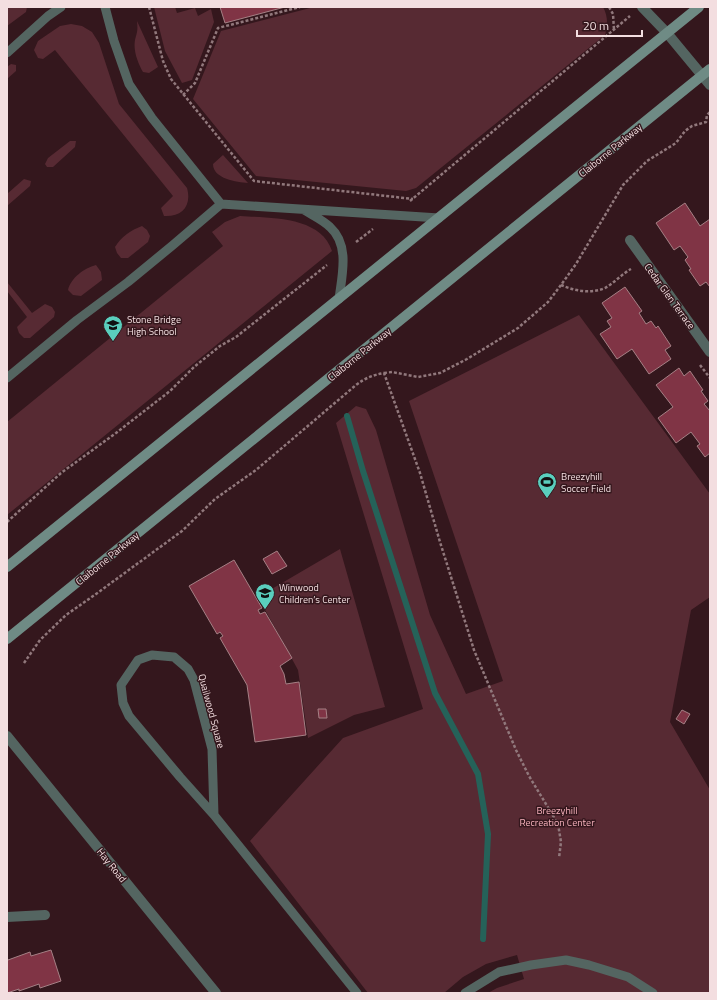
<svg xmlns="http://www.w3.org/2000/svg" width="717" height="1000" font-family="'Titillium Web',sans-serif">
	<rect width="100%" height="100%" fill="#34171d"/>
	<path fill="#572a33" d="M7,7H27L26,12L7,26Z
		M154,7H175L177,13L195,8L198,16L211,9L214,22L192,80L182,83L165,51Z
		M314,7H603C608,16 608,26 605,35L416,188L406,191L256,176L193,99L221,31Z
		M137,21L158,67L149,73L143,72C138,63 133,51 135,40C137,32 138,31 137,21Z
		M71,24L82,26L92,32L99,43L119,104L187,188C192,206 182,217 164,216L161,208L173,196L55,50L43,59L38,58L34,50L38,41L60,26Z
		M11,64L16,65V71L7,79V67Z
		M70,141H76L75,147L53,167H47L45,164L48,158Z
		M223,155L248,183C237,182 213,179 213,164Z
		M24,179L31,181L30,186L7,206V194Z
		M240,216C270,218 321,216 332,251L7,515V422L223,246L212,232L225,222Z
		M142,226L147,230L150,236L148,242L128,258H121L117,253L115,247C121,237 131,230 142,226Z
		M96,265L101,272L102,280L81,296L73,295L68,290C71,278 84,268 96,265Z
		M7,282L32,313L45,304L52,307L55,312L54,317L30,338H24L19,333L17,327L27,317L7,291Z
		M579,315L710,494V597L691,610L670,722L710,790V993H488L497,988L524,979L517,955L486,964L463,977L444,993H368L250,841L343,738L423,709L336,423L356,406L366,409L376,430L430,615L466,694L503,681L409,401Z
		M340,549L385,707L354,715L308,738L298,670L258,597Z"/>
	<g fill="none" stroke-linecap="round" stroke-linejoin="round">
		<path stroke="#256259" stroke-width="6" d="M347,416L363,471L435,693L478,774L488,834L483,939"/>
	</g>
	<path fill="#803445" stroke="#a58085" d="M220,7H285L225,23Z
		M685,203L700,226L710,219V287L706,282L700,286L689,270L691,269L685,260L688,257L680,246L674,250L656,223Z
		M625,287L642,311L639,313L646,324L651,321L656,328L658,326L671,346L665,350L671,359L649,374L632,349L617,359L600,334L611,327L607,321L612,318L602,303Z
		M679,368L684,376L690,371L703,390L701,391L708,401L704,404L710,411V453L705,457L697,446L700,444L691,432L676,443L658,418L673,407L656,385Z
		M277,551L287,566L272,574L263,559Z
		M234,560L262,608L258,610L260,614L265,612L292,658L280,666L284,674L286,684L299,682L306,735L255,742L247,685L220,638L223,636L220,632L217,634L189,586Z
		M318,709H326L327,718H319Z
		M682,710L690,714L684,724L676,719Z
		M51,950L61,981L40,988L39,984L19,991V989L7,993V958L8,960L30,952L31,956Z"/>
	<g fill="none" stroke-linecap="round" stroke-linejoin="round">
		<path stroke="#91787c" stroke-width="2.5" stroke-dasharray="3 2" stroke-linecap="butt" d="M149,7L163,61L171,79L254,181L413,199
			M609,7L613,14L614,30
			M183,95L195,83L218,28L300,7
			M410,201L630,16
			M356,242L373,229
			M561,285C575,291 591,294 605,288C614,283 622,274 631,269
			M700,365L710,378
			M384,373L392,372L418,377L440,373L467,359L518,328L548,302L561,285L576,264L623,185L647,161L676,143L685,131L692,126L706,122L707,115L710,112
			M7,522L61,473L116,433L170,391L194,367L220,346L236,337L327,265
			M24,663L40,640L66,615L96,594L182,531L215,499L256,470L356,385C365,378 373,375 384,373L420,473L440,542L474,650L516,750L529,776L558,824L561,842L559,858"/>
		<path stroke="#546561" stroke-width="9" d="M105,7L114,41L129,84L152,118L221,204L439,218
			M7,53L48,16L61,7
			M304,210C312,215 323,220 330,227C350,245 342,275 339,299
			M7,378L77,320L128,282L173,245L221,204
			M214,815L212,749L194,680L188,669L174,657L152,655L138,660L121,685L123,703L129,716L180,777L214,815L357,993
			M465,993L499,972L531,965L566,960L589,965L628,977L653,993"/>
		<path stroke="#546561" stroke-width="10" d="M642,7L667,33L710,85
			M630,240L710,352
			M7,917L45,915"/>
		<path stroke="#546561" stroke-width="10" d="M7,736L216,993"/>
		<path stroke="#6f8b85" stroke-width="10" d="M7,567L699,7
			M7,639L710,69"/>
	</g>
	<defs>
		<g id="school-pin" transform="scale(1)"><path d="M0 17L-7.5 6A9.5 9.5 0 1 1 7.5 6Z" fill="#5acebd" stroke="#34171d"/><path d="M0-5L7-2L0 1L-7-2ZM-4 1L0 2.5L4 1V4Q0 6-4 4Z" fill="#111"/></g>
		<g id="stadium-pin" transform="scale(1)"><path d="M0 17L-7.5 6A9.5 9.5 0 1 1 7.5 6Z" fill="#5acebd" stroke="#34171d"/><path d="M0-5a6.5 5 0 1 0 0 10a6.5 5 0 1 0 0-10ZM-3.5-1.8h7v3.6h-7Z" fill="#111"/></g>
	</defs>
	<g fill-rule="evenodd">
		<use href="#school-pin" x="113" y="325"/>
		<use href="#stadium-pin" x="547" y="482"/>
		<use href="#school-pin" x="265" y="593"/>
	</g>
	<g text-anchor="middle" stroke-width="3" stroke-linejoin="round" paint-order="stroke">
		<g font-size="10" fill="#f3dee0" stroke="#34171d">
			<text transform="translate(610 150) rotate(-39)" y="4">Claiborne Parkway</text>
			<text transform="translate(670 296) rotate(54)" y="4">Cedar Glen Terrace</text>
			<text transform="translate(359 354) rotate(-39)" y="4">Claiborne Parkway</text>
			<text transform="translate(107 558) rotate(-39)" y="4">Claiborne Parkway</text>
			<text transform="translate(212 711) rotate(75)" y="4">Quailwood Square</text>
			<text transform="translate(112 865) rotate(51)" y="4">Hay Road</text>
		</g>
		<g font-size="10" fill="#f3dee0" stroke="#34171d" text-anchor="start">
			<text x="127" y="323">Stone Bridge<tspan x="127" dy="12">High School</tspan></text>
			<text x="561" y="480">Breezyhill<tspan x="561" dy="12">Soccer Field</tspan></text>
			<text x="279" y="591">Winwood<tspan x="279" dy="12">Children’s Center</tspan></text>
		</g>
		<g font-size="10" fill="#f5b0bb" stroke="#34171d">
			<text x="557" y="814">Breezyhill<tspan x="557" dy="12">Recreation Center</tspan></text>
		</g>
	</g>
	<rect width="717" height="1000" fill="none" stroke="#f3dee0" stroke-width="16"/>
	<path d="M577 30v6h65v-6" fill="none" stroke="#f3dee0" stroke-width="2"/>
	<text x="583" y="30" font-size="12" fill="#f3dee0" stroke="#34171d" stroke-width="3" paint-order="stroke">20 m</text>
</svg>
